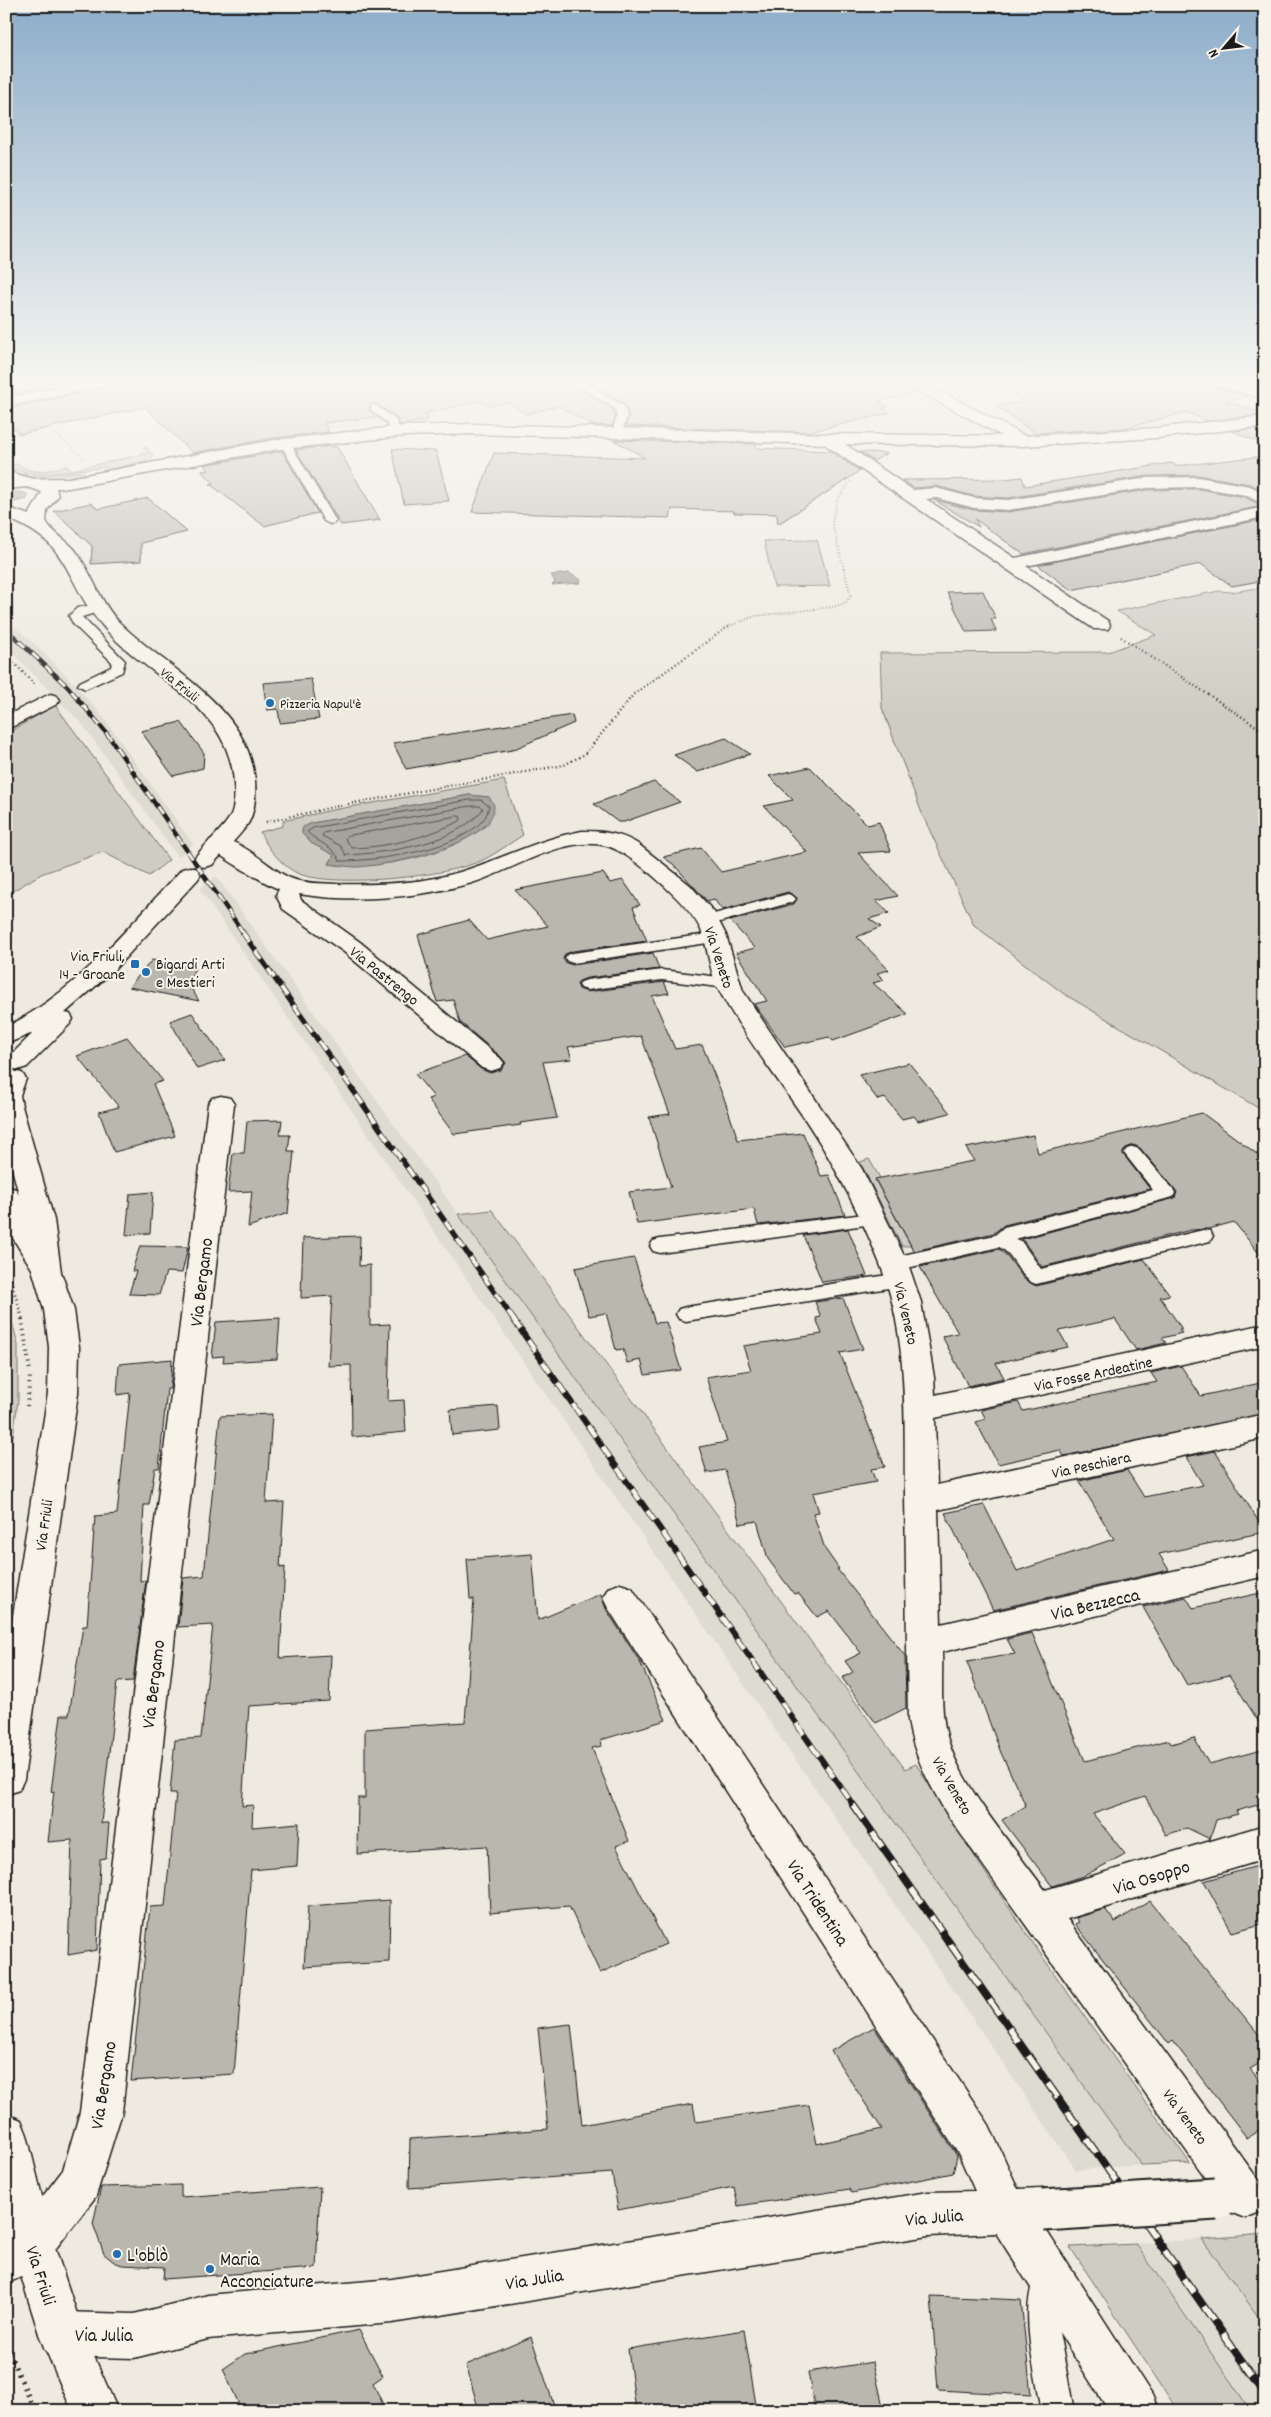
<svg xmlns="http://www.w3.org/2000/svg" width="1271" height="2417" font-family="Dekko,sans-serif">
	<rect width="100%" height="100%" fill="#eeeae0"/>
	<filter id="ink" filterUnits="userSpaceOnUse"><feTurbulence type="fractalNoise" baseFrequency=".02" numOctaves="2"/><feDisplacementMap in="SourceGraphic" scale="10" xChannelSelector="R" yChannelSelector="G"/><feConvolveMatrix kernelMatrix="1 2 1 2 8 2 1 2 1" color-interpolation-filters="sRGB"/></filter>
	<g filter="url(#ink)">
		<path fill="#dedbd1" d="M288,382H894L987,430L906,433L598,422L469,421L405,423L288,433L215,397Z
			M912,382H1086L1143,423L1258,393L1265,395V421L1023,441Z
			M6,621L26,636L64,673L104,718L193,844L178,857L83,725L6,646Z
			M216,876L458,1214L1141,2165L1076,2170L200,889Z
			M1202,2239L1265,2326V2411H1251L1136,2244Z"/>
		<path fill="#cfccc3" stroke="#767470" fill-rule="evenodd" d="M143,448H147L153,455L152,459L109,470L106,467C74,470 37,479 6,467L18,464C33,476 49,470 66,466L72,470L148,453Z
			M83,472L90,476L60,481L18,478L15,474L43,475Z
			M817,540L830,586L774,587L764,541Z
			M1265,587V1112L1064,994L974,925L923,816L882,708L880,653L1108,652L1156,635L1117,611L1219,591L1231,592Z
			M55,705L169,860L149,876L103,852L41,874L6,895V734Z
			M504,780L523,835C510,843 497,853 483,860C446,877 341,887 302,875C285,870 267,848 260,832L283,826V821L332,810ZM469,795L489,797V823C454,855 375,872 329,864L334,855L311,843L302,833V830L312,823Z
			M869,1159L880,1178L875,1180L911,1246H902L860,1162Z
			M492,1210L905,1769L916,1764C1000,1902 1096,2033 1190,2163L1141,2165L458,1214Z
			M6,1297L18,1345V1401L9,1464L6,1465Z
			M1265,2234V2326L1202,2239Z
			M1136,2244L1251,2411H1178L1070,2247Z"/>
		<path fill="#a6a39d" stroke="#6f6d69" d="M20,492L27,494V499L6,504V493Z
			M569,573L581,580L580,583L552,585L555,582L551,575Z
			M469,795L489,797L494,805C496,845 387,866 356,867C347,867 338,865 329,864L334,855L311,843L302,833L303,827L312,823Z"/>
		<g fill="none" stroke-linecap="round" stroke-linejoin="round">
			<path stroke="#535250" stroke-width="1" d="M470,800H481L489,806C488,811 486,817 483,820C459,850 377,861 340,861C334,846 318,843 307,832L313,828Z
				M471,806H480L483,809C457,844 387,853 346,855L341,846L322,836L324,833Z
				M458,816L461,817L460,821C426,837 390,847 352,848L345,839L347,836Z"/>
		</g>
		<path fill="#bab7af" stroke="#1c1c1c" d="M6,382H74L6,396Z
			M112,382H570L613,410L615,416L612,426L591,425L559,406L526,414L508,402L489,406L480,401L426,413L428,420L400,425L397,418L375,403L370,405L369,410L377,417L324,423L329,432L274,438L192,453L145,407L20,434L6,422V409L103,388Z
			M587,382H903L906,387L917,393L878,401L889,407L882,408L890,413L808,432L626,426L629,415L625,404Z
			M1007,382H1205L1214,387L1247,396L1226,401L1265,414L1207,421L1187,412L1125,428L1035,433L996,406L1024,402L1007,389L1015,388Z
			M1265,428V445L1232,431Z
			M614,440L756,444V448L830,451L860,471L778,524L777,514L734,513V511L672,509L670,518L472,512L494,453L645,458Z
			M330,446L337,447L380,520L341,525L296,450Z
			M392,449L436,451L449,501L404,504Z
			M282,451L318,513L264,526L210,484L214,483L201,471L209,470L204,465Z
			M860,452L887,453L874,461Z
			M1265,456V491L1250,484L1198,475L1148,476L1008,498L974,496L936,486L914,488L902,480L1004,479L1022,477L1025,486L1172,463L1176,466Z
			M1198,489L1244,497L1262,506L1023,554L975,519L979,527L934,500L974,510L1008,512L1148,490Z
			M148,498L187,532L141,543V561L91,564L92,546L54,511L91,503L98,509Z
			M1265,519V580L1232,586L1201,564L1071,590L1038,565Z
			M983,591L996,619H991L996,631L966,632L947,592Z
			M311,679L319,719L280,723L278,709L267,710L263,683Z
			M572,715L574,723L512,750L406,769L393,743Z
			M181,722L204,753L203,768L173,776L141,731Z
			M726,738L750,754L698,772L674,755Z
			M810,767L868,825L879,822L891,851L858,853L898,896L876,901L889,913L869,919L881,927L857,937L889,970L877,973L884,980L873,983L908,1014L833,1041L829,1037L785,1047L754,1004L767,1001L736,953L755,948L730,921L794,904L797,898L788,892L722,910L714,899L707,901L673,864L663,857L701,848L721,872L807,852L764,806L793,800L769,776Z
			M654,782L680,802L624,822H618L594,804Z
			M603,873L610,883L623,880L640,905L633,907L647,941L573,951L565,954L563,959L566,963L573,965L653,953L659,969L587,978L579,981L577,984L579,989L587,992L664,982L669,993L652,996L675,1049L702,1045L725,1101L738,1140L803,1133L821,1176L829,1175L845,1215L758,1225L754,1209L637,1224L629,1192L671,1187L649,1117L670,1114L641,1036L568,1047L572,1059L543,1062L557,1118L520,1123L521,1125L454,1134L428,1099L434,1097L415,1074L465,1056L481,1069L490,1073L501,1070L506,1063L501,1057L460,1022L453,1000L437,1002L418,935L469,920L487,940L548,926L515,890Z
			M152,960L195,968L188,983L199,1001L129,987Z
			M192,1013L225,1060L197,1069L170,1021Z
			M127,1037L163,1081L153,1084L175,1136L114,1152L99,1112L119,1107L77,1056Z
			M909,1063L950,1113L918,1121L914,1116L902,1119L885,1098L878,1100L859,1075Z
			M1202,1113L1265,1160V1261L1234,1222L1208,1229L1191,1230L1042,1267L1022,1239L1175,1198L1177,1192L1174,1188L1140,1148L1134,1145L1126,1148L1123,1154L1150,1189L1004,1225L994,1233L914,1251L875,1179L974,1161L966,1148L1033,1135L1038,1153Z
			M282,1120L280,1135H290L288,1151H294L288,1213L248,1227L252,1191L228,1192L233,1153H244L247,1121Z
			M153,1192L150,1233L126,1235L130,1194Z
			M848,1229L867,1276L822,1282L803,1235Z
			M360,1236L359,1266L370,1265V1325L390,1324L388,1401L404,1400L406,1432L352,1437L351,1365L328,1366L332,1296L301,1298L303,1238Z
			M140,1246L188,1247L182,1273L166,1272L159,1295L129,1294L136,1271H132Z
			M999,1249L1008,1257L1024,1279L1036,1286L1144,1259L1170,1295L1160,1297L1182,1329H1179L1182,1333L1162,1338L1166,1343L1136,1350L1115,1319L1059,1331L1068,1347L996,1363L1004,1378L968,1386L942,1336L958,1333L920,1267Z
			M634,1258L655,1323L666,1322L681,1370L645,1375L641,1360L627,1363L623,1349L616,1350L606,1313L589,1316L575,1268Z
			M843,1298L863,1349L840,1353L885,1467L871,1469L876,1482L813,1493L819,1512L813,1513L825,1549L839,1569H837L905,1656L906,1708L876,1723L842,1678L853,1672L845,1661L861,1653L829,1611L817,1617L798,1593L794,1594L768,1559L757,1521L740,1524L725,1470L707,1473L699,1447L727,1442L706,1377L751,1370L743,1346L822,1334L816,1318L821,1317L815,1302Z
			M280,1318L277,1359L223,1362L224,1356L212,1357L216,1322Z
			M172,1359L171,1378L170,1389H167L159,1468H155L149,1505H144L140,1581L146,1580L133,1681L117,1682L101,1823H109L106,1858L100,1859L97,1950L68,1955L72,1840L48,1842L54,1791L51,1792L61,1715H69L83,1626H87L95,1516L117,1514L130,1393L117,1395L119,1364Z
			M1181,1366L1201,1396L1265,1382V1414L1064,1456L1060,1450L998,1464L976,1422L986,1419L981,1410L1018,1402L1023,1411L1157,1382L1151,1373Z
			M498,1406L500,1430L452,1435L450,1410Z
			M272,1414L266,1503L284,1502L280,1568L285,1567L280,1658L331,1655L329,1701L249,1706L242,1806L253,1805L252,1827L299,1823L297,1866L251,1870L234,2074L131,2081L150,1907L165,1906L176,1793H170L175,1740L201,1738L213,1625L178,1627L183,1578L204,1576L220,1416Z
			M1215,1451L1265,1532L1159,1554L1169,1570L993,1610L945,1513L984,1505L1017,1571L1114,1539L1079,1481L1127,1470L1144,1497L1203,1485L1186,1457Z
			M532,1554L538,1620L601,1594L606,1609L640,1662L666,1720L601,1740L602,1746L592,1748L629,1841L616,1846L666,1944L600,1973L569,1906L490,1913L487,1846L357,1854L358,1798H365V1729L465,1722L474,1599H470L467,1559Z
			M1265,1592V1732L1229,1675L1187,1685L1143,1607L1186,1597L1193,1608Z
			M1032,1633L1085,1761L1169,1740L1171,1744L1194,1738L1209,1764L1265,1749V1803L1236,1811L1238,1814L1216,1820L1210,1839L1187,1828L1166,1835L1145,1796L1093,1814L1125,1854L1084,1876L1052,1886L1002,1820L1026,1806L1001,1753L967,1662L1015,1654L1007,1639Z
			M1265,1864V1923L1232,1932L1204,1881Z
			M390,1900L389,1962L304,1967L308,1906Z
			M1150,1901L1265,2042V2060L1250,2069L1265,2087V2126L1247,2138L1173,2041L1169,2044L1075,1924L1079,1922L1076,1918L1105,1909L1115,1922Z
			M571,2024L582,2125L693,2104L696,2122L809,2105L817,2144L882,2129L831,2051L874,2027L957,2156L953,2173L852,2193L850,2189L738,2206L734,2187L618,2210L612,2173L409,2188L410,2139L548,2129L538,2028Z
			M181,2185V2197L320,2187L316,2268L163,2279L164,2267L122,2265L114,2262L104,2254L93,2224L101,2187Z
			M931,2296L1021,2300L1031,2395L938,2390Z
			M359,2330L383,2376L373,2383L386,2411H242L223,2369L245,2354Z
			M744,2330L757,2411H636L628,2349Z
			M531,2337L556,2411H479L466,2365Z
			M873,2362L884,2411H815L808,2372Z"/>
		<g fill="none" stroke-linecap="round" stroke-linejoin="round">
			<g stroke="#1c1c1c" stroke-width="3">
				<path id="lane" d="M572,382H584L624,406L627,416L621,435H613L612,433L617,416L615,409Z
					M375,405L396,420L400,432L399,434H391L387,423L371,410V406Z
					M285,440L290,443L336,521L334,523L330,524L324,521L280,443Z
					M97,604L103,608L101,611L82,617L125,661L122,672L85,689L78,685L80,682L111,667L112,662L74,625L69,616L77,608Z
					M788,894L793,896L796,899L793,902L709,925L701,920L703,917Z
					M715,933L721,935L723,938L721,941L573,963L567,961L565,958L567,955L573,953Z
					M662,970L727,978L733,980L735,983L733,986L727,988L662,980L587,990L581,988L579,985L581,982L587,980Z
					M1133,1147L1139,1149L1173,1189L1175,1193L1173,1197L1015,1239L1021,1241L1041,1269L1203,1230L1210,1231L1213,1236L1210,1241L1036,1284C1019,1279 1016,1255 999,1247L894,1271L887,1269L884,1264L887,1259L894,1257L995,1235L1004,1227L1153,1190L1124,1153L1127,1149Z
					M873,1213L880,1215L882,1219L880,1223L660,1253L653,1251L650,1246L653,1241L660,1239Z
					M900,1273L907,1275L910,1280L907,1285L686,1321L679,1319L676,1314L679,1309L686,1307Z
					M1046,2272L1057,2276L1061,2287L1059,2332L1074,2411H1042C1035,2370 1019,2315 1035,2276Z"/>
			</g>
			<g stroke="#1c1c1c" stroke-width="3">
				<path id="street" d="M83,382H110L103,386L6,407V398Z
					M905,382H923L1029,438L1031,441L1029,444H1017L907,385Z
					M1212,382H1235L1265,390V399L1214,385Z
					M827,434L833,436L913,490L936,488L974,498L1008,500L1148,478L1198,477L1250,486L1265,493V505L1245,495L1198,487L1148,488L1008,510L974,508L936,498L926,499L1015,558L1265,507V517L1026,566L1108,621L1110,625L1108,629H1094L821,442L819,439L821,436Z
					M6,471L36,480L38,483L36,486L30,488L6,481Z
					M50,694L57,696L60,700L57,704L6,730V716Z
					M582,831C602,831 621,833 638,844L690,885L714,912L726,935L743,991L862,1169L908,1264L921,1302L934,1377L935,1395L1265,1324V1346L935,1418L937,1485L1260,1415L1265,1417V1437L1260,1439L938,1510L941,1624L1265,1550V1576L942,1652C943,1678 940,1707 946,1732C957,1783 1014,1847 1045,1890L1265,1825V1859L1067,1919L1260,2182C1265,2194 1265,2200 1260,2212L1245,2218L1230,2212L948,1816C930,1786 913,1755 908,1720C907,1645 906,1569 905,1494C904,1417 909,1337 880,1264C868,1233 852,1200 836,1171C803,1108 754,1054 720,992C709,973 709,950 701,930C691,906 632,853 607,846C564,834 512,871 472,883C418,898 354,903 299,894L301,900L360,942L500,1058L504,1063L500,1068L491,1071L482,1068L344,952L283,909L276,895L279,889C269,886 211,851 207,845L210,840C239,833 266,868 290,878C304,884 321,883 336,884C376,885 421,884 460,872C502,859 539,839 582,831Z
					M221,1096L230,1098L234,1104L122,2112L96,2196L47,2260L21,2277L6,2284V2236L17,2230L63,2170L80,2112L208,1104L212,1098Z
					M620,1584L632,1588L989,2125L1018,2189L1043,2188L1058,2195L1065,2210L1058,2225L1046,2230L1152,2395L1159,2411H1109L996,2233L928,2236L392,2323L208,2339L134,2358L61,2356L45,2350L39,2334L45,2318L61,2312L134,2314L208,2295L392,2279L928,2192L975,2191L959,2155L608,1608L603,1598L608,1588Z"/>
			</g>
			<g stroke="#1c1c1c" stroke-width="3">
				<path id="secondary" d="M1265,416V426L1156,438L1023,446L827,444L471,434L405,436L274,450L69,488H56L58,496L47,510L46,521C51,532 67,540 75,550C93,574 100,604 121,624C169,671 249,706 255,781C256,794 255,810 249,822C244,831 220,856 212,865L204,867L196,865L193,860C203,846 219,833 228,820C235,811 235,794 234,783C229,702 147,680 102,625C63,580 73,543 6,518V507L29,515L42,492L28,487L6,489V479L69,478L274,440L405,426L471,424L827,434L1023,436L1156,428Z
					M190,867L198,869L201,874L198,879L114,970L65,1013L70,1014L73,1019L70,1024L27,1067L18,1070L9,1067L6,1061L9,1057L33,1033L6,1044V1027C78,991 128,927 182,869Z
					M13,1071L22,1073L26,1079L20,1095L22,1106L54,1220L61,1272L74,1310L79,1347L78,1393L24,1779L19,1790L6,1795V1660L48,1393L49,1347L44,1310L32,1269L6,1227V1186L16,1189L19,1195L6,1145V1073Z
					M6,2114L21,2120L27,2135L54,2245L82,2329L118,2411H72L39,2334L6,2228Z"/>
			</g>
			<path stroke="#1c1c1c" stroke-width="2" stroke-dasharray="0.5 2.5" stroke-linecap="butt" d="M6,435L17,433L20,435L49,428L85,459
				M727,627L755,616L833,607L845,603L851,596L832,523L837,500L851,481"/>
			<path stroke="#1c1c1c" stroke-width="2.5" stroke-dasharray="1 3" stroke-linecap="butt" d="M1121,637L1265,732
				M6,654L34,684
				M266,822L338,806L564,765L585,754L634,694L729,626"/>
			<path stroke="#1c1c1c" stroke-width="3" stroke-dasharray="1 4" stroke-linecap="butt" d="M6,1265L23,1320"/>
			<path stroke="#1c1c1c" stroke-width="4" stroke-dasharray="1 4.5" stroke-linecap="butt" d="M22,1319L30,1371
				M27,1406L30,1377"/>
			<path stroke="#1c1c1c" stroke-width="4.5" stroke-dasharray="2 5.5" stroke-linecap="butt" d="M6,2346L35,2411"/>
			<use href="#lane" fill="#f7f3e8" fill-rule="evenodd"/>
			<use href="#street" fill="#f7f3e8" fill-rule="evenodd"/>
			<use href="#secondary" fill="#f7f3e8" fill-rule="evenodd"/>
			<g stroke="#1c1c1c" stroke-width="4.5">
				<path id="rail-far3" d="M6,629L68,687L108,735L244,934"/>
			</g>
			<g stroke="#1c1c1c" stroke-width="5.5">
				<path id="rail-far2" d="M243,933L514,1320"/>
			</g>
			<g stroke="#1c1c1c" stroke-width="6">
				<path id="rail-far1" d="M513,1319L854,1806"/>
			</g>
			<g stroke="#1c1c1c" stroke-width="8">
				<path id="rail" d="M853,1805L1265,2394"/>
			</g>
			<use href="#rail-far3" stroke="#f7f3e8" stroke-width="3" stroke-dasharray="9" stroke-linecap="butt"/>
			<use href="#rail-far2" stroke="#f7f3e8" stroke-width="4" stroke-dasharray="11" stroke-linecap="butt"/>
			<use href="#rail-far1" stroke="#f7f3e8" stroke-width="4.5" stroke-dasharray="13" stroke-linecap="butt"/>
			<use href="#rail" stroke="#f7f3e8" stroke-width="5.5" stroke-dasharray="17" stroke-linecap="butt"/>
			<g stroke="#1c1c1c" stroke-width="45" stroke-linecap="butt">
				<path id="street-bridge" d="M1043,2210L1216,2199"/>
			</g>
			<use href="#street-bridge" stroke="#f7f3e8" stroke-width="41"/>
		</g>
	</g>
	<linearGradient id="sky" x2="0" y2="1"><stop stop-color="#8dadca"/><stop offset="0.53" stop-color="#f7f6f1"/><stop offset="1" stop-color="#f7f6f1" stop-opacity="0"/></linearGradient>
	<rect width="1271" height="720" fill="url(#sky)"/>
	<g fill="#1f6fb2" stroke="#f7f3e8" stroke-width="2">
		<circle cx="270" cy="703" r="5"/>
		<rect x="130" y="959" width="10" height="10" rx="2.5"/>
		<circle cx="146" cy="972" r="5"/>
		<circle cx="117" cy="2254" r="5"/>
		<circle cx="210" cy="2269" r="5"/>
	</g>
	<g text-anchor="middle" stroke-width="4" stroke-linejoin="round" paint-order="stroke">
		<g font-size="14" fill="#1c1c1c" stroke="#f7f3e8">
			<text transform="translate(180 684) rotate(39)" y="5">Via Friuli</text>
		</g>
		<g font-size="14" fill="#1c1c1c" stroke="#f7f3e8" text-anchor="start">
			<text x="280" y="708">Pizzeria Napul'è</text>
		</g>
		<g font-size="16" fill="#1c1c1c" stroke="#f7f3e8" text-anchor="end">
			<text x="125" y="961">Via Friuli,<tspan x="125" dy="18">14 - Groane</tspan></text>
			<text x="156" y="969" text-anchor="start">Bigardi Arti<tspan x="156" dy="18">e Mestieri</tspan></text>
		</g>
		<g font-size="16" fill="#1c1c1c" stroke="#f7f3e8">
			<text transform="translate(720 957) rotate(72)" y="6">Via Veneto</text>
			<text transform="translate(385 975) rotate(39)" y="6">Via Pastrengo</text>
			<text transform="translate(907 1313) rotate(77)" y="6">Via Veneto</text>
			<text transform="translate(1093 1373) rotate(-12)" y="6">Via Fosse Ardeatine</text>
			<text transform="translate(1091 1464) rotate(-12)" y="6">Via Peschiera</text>
			<text transform="translate(43 1525) rotate(-82)" y="6">Via Friuli</text>
			<text transform="translate(953 1785) rotate(60)" y="6">Via Veneto</text>
			<text transform="translate(1186 2116) rotate(54)" y="6">Via Veneto</text>
		</g>
		<g font-size="19" fill="#1c1c1c" stroke="#f7f3e8">
			<text transform="translate(200 1282) rotate(-83)" y="7">Via Bergamo</text>
			<text transform="translate(1095 1603) rotate(-13)" y="7">Via Bezzecca</text>
			<text transform="translate(152 1684) rotate(-83)" y="7">Via Bergamo</text>
			<text transform="translate(1151 1876) rotate(-17)" y="7">Via Osoppo</text>
			<text transform="translate(819 1902) rotate(57)" y="7">Via Tridentina</text>
			<text transform="translate(102 2085) rotate(-81)" y="7">Via Bergamo</text>
			<text transform="translate(934 2216) rotate(-5)" y="7">Via Julia</text>
			<text transform="translate(42 2275) rotate(72)" y="7">Via Friuli</text>
			<text transform="translate(534 2278) rotate(-9)" y="7">Via Julia</text>
			<text x="104" y="2341">Via Julia</text>
		</g>
		<g font-size="19" fill="#1c1c1c" stroke="#f7f3e8" text-anchor="start">
			<text x="127" y="2261">L'oblò</text>
			<text x="220" y="2265">Maria<tspan x="220" dy="22">Acconciature</tspan></text>
		</g>
	</g>
	<rect width="1271" height="2417" fill="none" stroke="#f7f3e8" stroke-width="25"/>
	<rect x="12" y="12" width="1246" height="2392" fill="none" stroke="#1c1c1c" stroke-width="2" filter="url(#ink)"/>
	<g transform="translate(1224 48) rotate(242)" stroke="#f7f3e8" stroke-width="4" paint-order="stroke">
	<path d="M0-4L9 19L0 12L-9 19Z" fill="#1c1c1c"/>
	<text y="-8" font-size="14" font-weight="bold" text-anchor="middle" fill="#1c1c1c">N</text>
	</g>
</svg>
